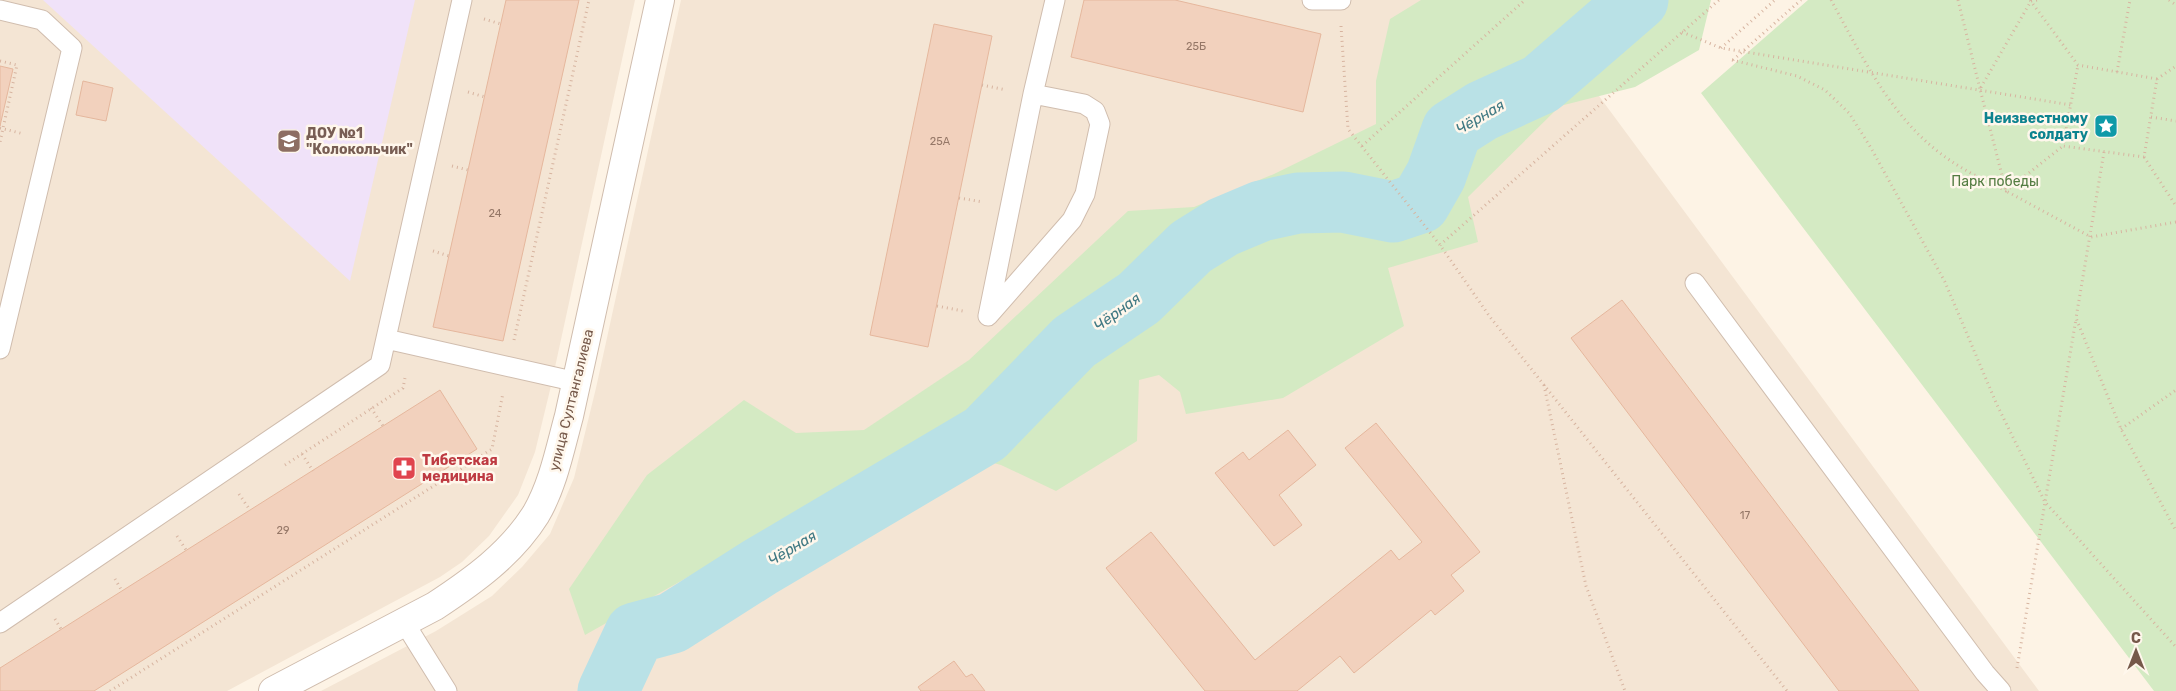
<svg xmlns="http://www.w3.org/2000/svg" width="2176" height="691" font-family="Rubik,sans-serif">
	<rect width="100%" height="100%" fill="#fdf3e5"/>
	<path fill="#f4e5d4" d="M0,0H635L550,390L535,452L518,495L489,536L462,562L440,577L227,691H0Z
		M681,0H1528L2039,691H321L436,631L492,596L522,567L550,534L574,478L596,388Z"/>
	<path fill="#f0e2f9" d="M43,0H415L350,281Z"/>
	<path fill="#d4eac3" d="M1421,0H1711L1699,50L1635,87L1560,106L1468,197L1478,242L1388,268L1404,326L1283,398L1186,414L1180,392L1159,375L1139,380L1137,441L1056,491L1001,465L924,444L585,635L569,589L647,475L744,400L796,433L864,430L969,360L1128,211L1194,207L1274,174L1376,124V81L1390,19Z
		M1808,0H2176V691H2154L1701,93Z"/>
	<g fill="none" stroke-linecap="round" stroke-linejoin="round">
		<path stroke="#b9e1e6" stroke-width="61" d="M608,691L635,633L672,623L760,567L985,434L1074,342L1139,298L1191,247L1223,227L1261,211L1298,203L1343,202L1393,212L1420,203L1436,175L1452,130L1482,111L1541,84L1638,0"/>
	</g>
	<path fill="#f2d1bd" stroke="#e5b79d" d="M506,0H579L503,341L433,327Z
		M1084,0H1175L1321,34L1303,112L1071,57Z
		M934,24L992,36L928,347L870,335Z
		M0,66L13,69L0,126Z
		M83,81L113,88L106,121L76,115Z
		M1622,300L1919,691H1839L1571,338Z
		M440,390L477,449L94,691H0V668Z
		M1376,423L1480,552L1451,575L1464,591L1435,615L1431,610L1354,673L1340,656L1297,691H1205L1106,568L1151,532L1255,660L1391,550L1399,560L1422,542L1345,448Z
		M1288,430L1316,465L1279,495L1302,525L1274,546L1215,473L1243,452L1249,460Z
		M954,661L966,677L972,674L985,691H921L918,687Z"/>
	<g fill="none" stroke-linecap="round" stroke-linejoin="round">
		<g stroke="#d0bdae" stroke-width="21">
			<path id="service" d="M1312,0H1341
				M0,10L42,20L72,48L0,349
				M1033,94L1084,104L1095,111L1100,124L1085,194L1072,220L988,316L1033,94L1055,0
				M1695,283L1985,673L2001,691
				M386,339L577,382
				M404,622L447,691
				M0,623L380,365L462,0"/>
		</g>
		<g stroke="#d0bdae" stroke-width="30">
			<path id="tertiary" d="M273,691L435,606C473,581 511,554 536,514C553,485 560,449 569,416L660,0"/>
		</g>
		<path stroke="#d7b4a0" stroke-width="3" stroke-dasharray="1 4" stroke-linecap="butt" d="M1831,0C1859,51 1886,107 1930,145C1953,165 1979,178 2006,191L2063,146
			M1958,0L1980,89
			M2030,0L2078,65L2157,79L2144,157L2063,146L2078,65
			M2037,0L2031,1L1980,89L2006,191L2091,237L2176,222
			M2169,0L2176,5
			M484,19L501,24
			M1341,26L1348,129L1440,245L1490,317L1787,691
			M1682,32L1721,48L2071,105
			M1721,48L1775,0
			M1732,60L1797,76L1825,90L1849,113L1871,148L1945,282L1997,405L2045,502L2176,647
			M1733,60L1801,0
			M0,61L17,65L0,142
			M2117,72L2130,0
			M2157,79L2176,66
			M982,85L1006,90
			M468,92L485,97
			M2151,117L2176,121
			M0,128L24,134
			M1362,146L1525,0
			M2104,152L2076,318L2121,429L2176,531
			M2144,157L2176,206
			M452,166L468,170
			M959,198L983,202
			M1440,245L1719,0
			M433,251L449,256
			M937,306L963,311
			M514,340L589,0
			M1544,385L1586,586L1625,691
			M371,408L383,426
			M2121,429L2176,390
			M302,454L313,471
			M285,465L403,388L405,378
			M239,494L250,510
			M177,536L186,550
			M115,579L122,591
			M55,619L61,629
			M2017,668L2076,319
			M110,691L492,449L503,393"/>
		<use href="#service" stroke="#fff" stroke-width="19"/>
		<use href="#tertiary" stroke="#fff" stroke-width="28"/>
	</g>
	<defs>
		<g id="sight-square" transform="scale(1.25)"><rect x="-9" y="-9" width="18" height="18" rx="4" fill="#0f9aa8" stroke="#fff7ec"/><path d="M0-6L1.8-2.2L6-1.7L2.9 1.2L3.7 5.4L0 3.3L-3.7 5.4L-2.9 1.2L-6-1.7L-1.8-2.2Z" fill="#fff"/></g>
		<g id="school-square" transform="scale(1.25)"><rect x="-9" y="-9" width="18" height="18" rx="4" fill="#8d6e63" stroke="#fff7ec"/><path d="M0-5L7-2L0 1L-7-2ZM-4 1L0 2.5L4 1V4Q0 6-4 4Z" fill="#fff"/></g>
		<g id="pharmacy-square" transform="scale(1.25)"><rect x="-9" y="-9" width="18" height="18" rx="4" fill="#e0444e" stroke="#fff7ec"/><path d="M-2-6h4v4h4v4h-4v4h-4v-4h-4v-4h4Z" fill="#fff"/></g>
	</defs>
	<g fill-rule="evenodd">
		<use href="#sight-square" x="2106" y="126"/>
		<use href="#school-square" x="289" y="141"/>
		<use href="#pharmacy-square" x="404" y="468"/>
	</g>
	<g text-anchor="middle" stroke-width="5" stroke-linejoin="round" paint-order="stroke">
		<g font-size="11" fill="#957767">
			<text x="1196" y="50">25Б</text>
			<text x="940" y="145">25А</text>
			<text x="495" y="217">24</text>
			<text x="1745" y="519">17</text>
			<text x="283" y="534">29</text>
		</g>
		<g font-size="14" font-weight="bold" fill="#0d838f" stroke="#fff7ec" text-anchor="end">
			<text x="2088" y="123">Неизвестному<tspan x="2088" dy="16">солдату</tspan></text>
		</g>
		<g font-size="14" font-weight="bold" fill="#785e54" stroke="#fff7ec" text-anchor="start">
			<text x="306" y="138">ДОУ №1<tspan x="306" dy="16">"Колокольчик"</tspan></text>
		</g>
		<g font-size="14" fill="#547c42" stroke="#fff7ec">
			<text x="1995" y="186">Парк победы</text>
		</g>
		<g font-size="14" fill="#76594a" stroke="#fff7ec">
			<text transform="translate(571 400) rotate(-76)" y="5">улица Султангалиева</text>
		</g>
		<g font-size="14" font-weight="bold" fill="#be3a42" stroke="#fff7ec" text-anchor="start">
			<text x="422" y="465">Тибетская<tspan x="422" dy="16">медицина</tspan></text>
		</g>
		<g font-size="15" font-style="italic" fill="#407983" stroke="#fff7ec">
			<text transform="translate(1480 117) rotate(-30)" y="5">Чёрная</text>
			<text transform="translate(1117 312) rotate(-36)" y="5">Чёрная</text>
			<text transform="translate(792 548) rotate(-31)" y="5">Чёрная</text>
		</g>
	</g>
	<g transform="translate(2136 651)" stroke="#fff7ec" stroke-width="4" paint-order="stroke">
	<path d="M0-4L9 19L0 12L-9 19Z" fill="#76594a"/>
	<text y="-8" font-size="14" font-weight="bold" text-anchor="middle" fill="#76594a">С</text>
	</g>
</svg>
